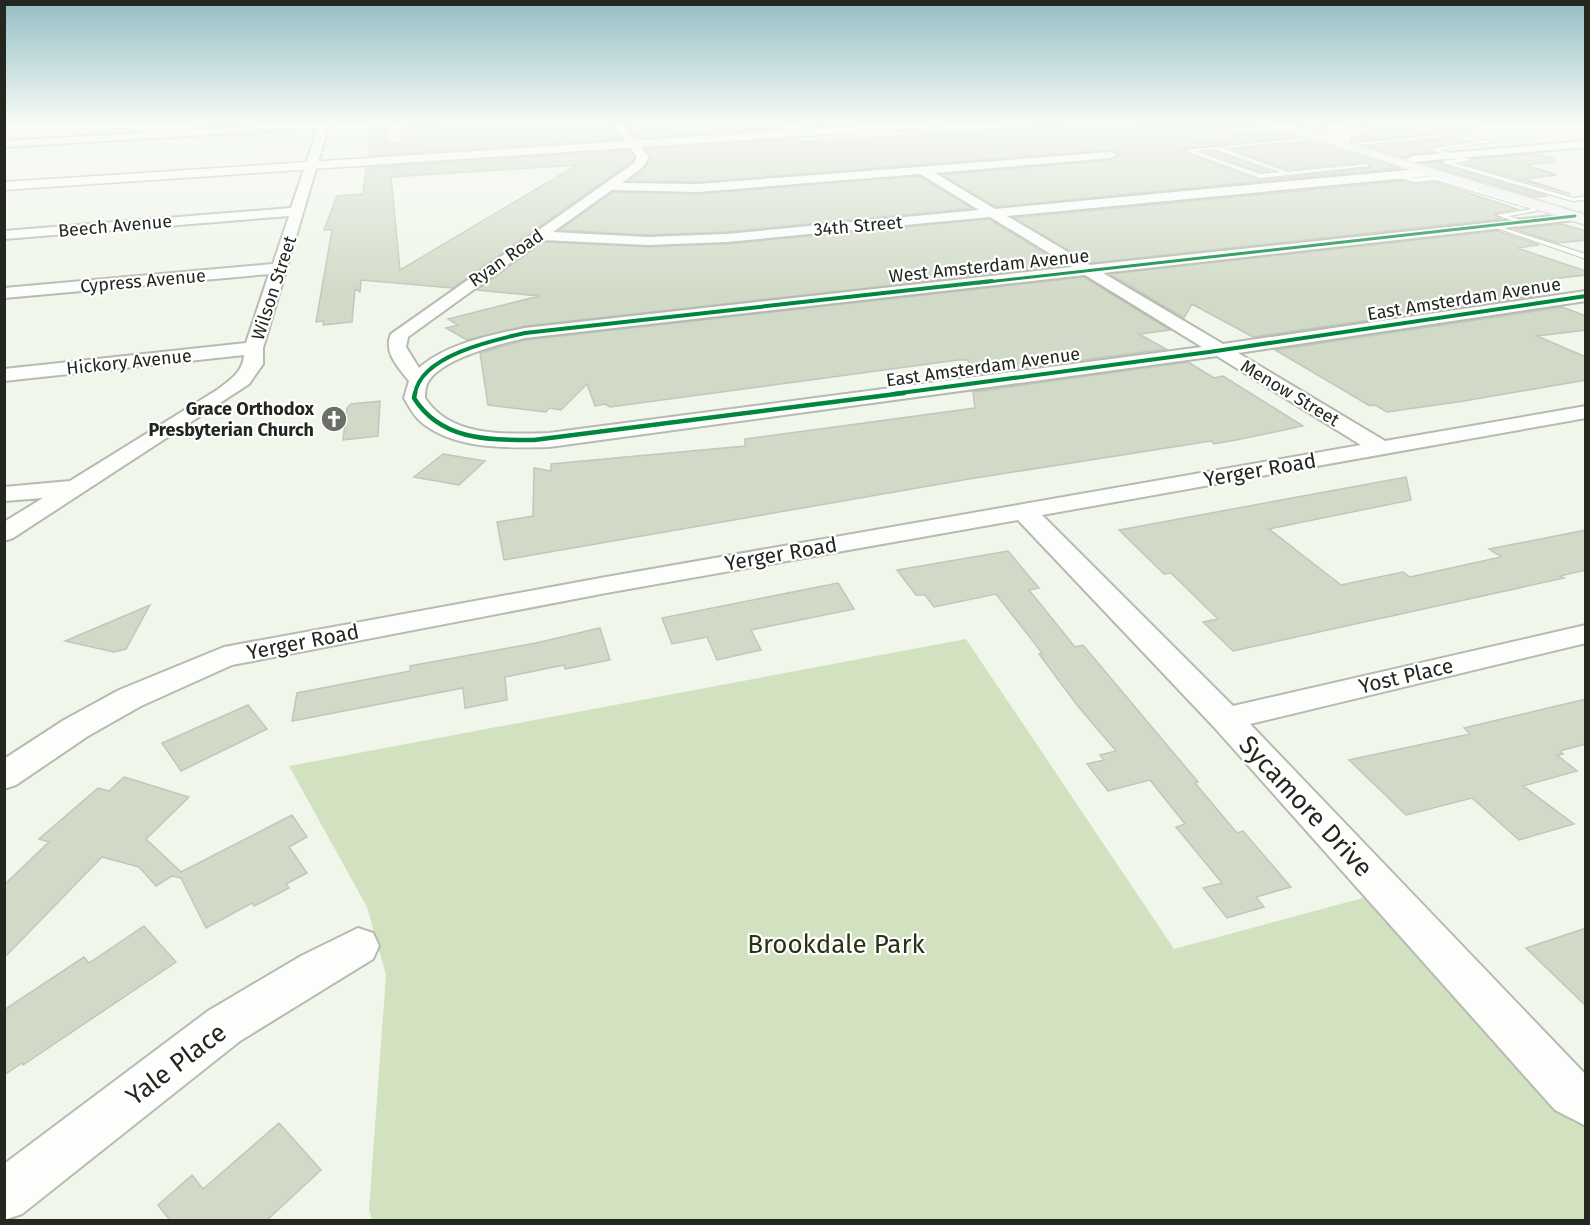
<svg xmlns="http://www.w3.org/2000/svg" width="1590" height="1225" font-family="'Fira Sans',sans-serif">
	<rect width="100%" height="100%" fill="#f0f6ea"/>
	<path fill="#d2e1c0" d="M966,639L1174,949L1385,892L1585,1103V1220H372L369,1209L386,975L367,907L289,766Z"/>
	<path fill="#d1dac6" stroke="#c2c6bd" stroke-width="1.5" fill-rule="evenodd" d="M372,124H386L388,144L401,143L405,126L446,124H610L621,139L368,156Z
		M625,124H777L783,129L637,138Z
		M1069,124L1265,125L1218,128L1214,132L1216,134L1178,138L1176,140L1178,142L1230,140L1234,138L1232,134L1280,131L1300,137L1182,149L1183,152L1259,180L1369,168L1371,166L1366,162L1287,170L1231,149L1316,142L1400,168L996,207L942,175L1111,160L1119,154L1111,150L698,182L629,181L644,169L651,158L645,149L795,139L799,142L826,141Z
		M1291,124H1330L1324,129V134Z
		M1356,124H1473L1472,136L1450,132L1354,143L1352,137L1364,136L1363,131L1368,129L1366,126Z
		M1450,138L1465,142L1429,147L1427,150L1431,152L1412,154L1404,158L1367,147Z
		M629,150L634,157L632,161L453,288L361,280L360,292L355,289L352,322L323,325L324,321L316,322L332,230H324L337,196L363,194L366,168ZM577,165L400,270L391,177Z
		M1214,151L1270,171L1260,172L1204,152Z
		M1534,154L1554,159V162L1526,165L1557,175L1524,179L1570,194L1464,164L1471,162L1473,159Z
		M1441,162L1442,165L1547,196L1535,197L1422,163Z
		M919,176L972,208L726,232L648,235L560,230L613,192L698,194Z
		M1403,181L1414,184L1436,182L1517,209L1494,214L1501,219L1090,263L1014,218Z
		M989,219L1065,266L525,326L467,340L446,328L458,325L448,319L539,296L477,290L543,242L648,247L726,244Z
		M1562,224L1586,231V240L1558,243L1514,229Z
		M1498,231L1539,245L1517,248L1586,271V275L1551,279L1558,281L1514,288L1534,296L1253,337L1192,304L1184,318L1110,274Z
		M1084,277L1170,330L1139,334L1166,349L971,375L968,360H958L610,407L605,404L595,406L587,384L561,410L549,408L546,412L488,405L480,353L525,340Z
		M1562,307L1586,316V330L1537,336L1586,357V380L1464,401L1387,412L1375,405L1370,406L1275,350Z
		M1188,362L1214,378L1223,376L1303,426L1236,440L1214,444L1211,441L969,479L504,560L497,522L533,516L534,468L551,471V464L745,446V439L975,408L973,392Z
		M380,401L378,436L343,440L347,408L351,404Z
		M443,454L485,461L459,485L414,477Z
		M1406,477L1411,500L1269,529L1341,585L1403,572L1410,577L1501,557L1489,549L1586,530V570L1560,576L1564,578L1233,651L1203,622L1218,619L1171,573L1164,574L1119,530Z
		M1008,551L1039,588L1029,590L1075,647L1083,645L1198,782L1195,783L1237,833L1243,831L1291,887L1256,897L1264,907L1227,918L1203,888L1222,883L1176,827L1185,824L1150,780L1108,791L1087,764L1104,760L1100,755L1116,751L1077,705L1039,654L1042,653L996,594L934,607L925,595H916L897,570Z
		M838,583L854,609L751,630L761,650L717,660L707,637L672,644L662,618Z
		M150,605L126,649L114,652L65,641Z
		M600,628L610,660L565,669L564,665L505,677L507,700L465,708L463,688L292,721L297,693L410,671V666L536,643Z
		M1586,699V744L1560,751L1563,754L1557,755L1577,771L1523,786L1574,824L1519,840L1472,798L1406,815L1349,760L1470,734L1464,728Z
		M248,705L267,729L181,771L162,743Z
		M124,777L189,797L146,839L181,872L292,815L307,837L289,847L307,873L286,884L289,888L262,902L254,906L252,903L206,928L181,878L172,876L156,886L139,867L102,857L4,958V885L49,842L39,839L98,788L109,791Z
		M144,926L176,962L23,1065L22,1063L4,1075V1010L84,957L89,963Z
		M1586,928V1006L1526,948Z
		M279,1123L321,1170L266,1221H167L169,1219L158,1205L192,1175L203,1189Z"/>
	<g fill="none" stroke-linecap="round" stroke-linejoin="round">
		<g stroke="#b6bbb1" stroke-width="2">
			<path id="service" d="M1346,124L1366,128L1359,130L1362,134L1349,135L1346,141L1343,139L1345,133L1354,132L1352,129L1358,128Z
				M1283,126L1285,128L1224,132L1232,136L1230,138L1178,140L1224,136L1216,132L1218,130Z
				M1450,134L1491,142L1439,150L1471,160L1454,163L1574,198L1586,196V200L1572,201L1443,163V161L1459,159L1429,149L1478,142L1450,136L1359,145L1356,143Z
				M1321,137L1323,139L1221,148L1287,172L1366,164L1369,166L1260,178L1184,150ZM1214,149L1280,172L1260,174L1194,151Z
				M1397,173L1414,178L1436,176L1536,207L1537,211L1509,216L1526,222L1523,224L1496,215L1532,209L1436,180L1414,182L1395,176Z
				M1491,224L1586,254V259L1491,226Z"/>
		</g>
		<g stroke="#b6bbb1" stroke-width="4">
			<path id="minor" d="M294,124L329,125L263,348V364L249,384L13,538L4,541V522L43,498L4,501V487L70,481L217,390C230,380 243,372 244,355L4,381V369L246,343L269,274L4,298V288L273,264L289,216L4,239V231L291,208L318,128L4,147V141Z
				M612,124H622L649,157L643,167L622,183L698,184L1111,152L1117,155L1111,158L935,173L995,209L1429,168L1435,172L1429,176L1007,216L1090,265L1580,213L1582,216L1575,220L1103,273L1223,344L1586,291V301L1238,353L1385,441L1586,406V418L1042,515L1233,706L1586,625V643L1250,724L1586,1075V1126L1555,1110L1214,727L1018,520L606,593L232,665L141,706L88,736L16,785L4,789V759L64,720L119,690L224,647L606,577L1361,445L1217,356L549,447C508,448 453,450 420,421C413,415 409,406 404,398L409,381C398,367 383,352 391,334L634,163L637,157ZM920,174L979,210L726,234L648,237L553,232L612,190L698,192ZM990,217L1072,267L525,328C490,335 446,344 419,368L406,347L408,337L542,240L648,245L726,242ZM1085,275L1202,347L549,433C506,434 451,438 425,398C425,394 425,388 427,384C438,359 500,344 525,338Z
				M1586,141V147L1412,162L1406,159L1412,156Z
				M358,928L373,933L379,946L373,959L240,1041L22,1214L4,1220V1164L208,1011L301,956Z"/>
		</g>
		<g stroke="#b6bbb1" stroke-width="3">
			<path id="tertiary" d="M887,124H942L936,127L4,190V182Z
				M1333,124H1346L1337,132L1350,136V142L1329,138L1325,131Z"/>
		</g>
		<g stroke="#cdd1cb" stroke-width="3">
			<path id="primary" d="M1267,124H1284L1586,215V225Z"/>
		</g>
		<use href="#service" fill="#fdfefc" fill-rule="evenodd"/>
		<use href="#minor" fill="#fdfefc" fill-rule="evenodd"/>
		<use href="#tertiary" fill="#fdfefc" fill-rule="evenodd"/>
		<use href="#primary" fill="#f3f3f6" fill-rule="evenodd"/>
		<g stroke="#fff" stroke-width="4.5">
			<path id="cycleway-far2" d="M978,283L1575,216"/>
		</g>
		<g stroke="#fff" stroke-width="6">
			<path id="cycleway-far1" d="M415,394C420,356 493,340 525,333L992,281
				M893,394L1209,352L1586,296"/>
		</g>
		<g stroke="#fff" stroke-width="8">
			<path id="cycleway" d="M415,393L414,398C441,441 489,440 534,440L904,393"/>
		</g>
		<use href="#cycleway-far2" stroke="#00873e" stroke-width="3"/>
		<use href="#cycleway-far1" stroke="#00873e" stroke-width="4"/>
		<use href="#cycleway" stroke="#00873e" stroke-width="4.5"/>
	</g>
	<linearGradient id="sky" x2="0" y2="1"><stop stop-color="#93bdc5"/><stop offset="0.42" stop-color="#f8fbf6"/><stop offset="1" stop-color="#f8fbf6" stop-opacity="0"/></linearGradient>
	<rect width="1590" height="295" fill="url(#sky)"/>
	<defs>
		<g id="church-disc" transform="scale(1.35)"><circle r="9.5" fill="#6b6f66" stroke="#fff"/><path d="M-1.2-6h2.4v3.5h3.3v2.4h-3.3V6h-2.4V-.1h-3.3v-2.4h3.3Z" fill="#fff"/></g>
	</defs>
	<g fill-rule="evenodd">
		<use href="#church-disc" x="334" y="419"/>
	</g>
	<g text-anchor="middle" stroke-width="4.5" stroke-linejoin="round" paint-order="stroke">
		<g font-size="18" fill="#23271f" stroke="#fff">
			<text transform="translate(115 226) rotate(-5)" y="6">Beech Avenue</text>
			<text transform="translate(858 226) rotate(-5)" y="6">34th Street</text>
			<text transform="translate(506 258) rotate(-35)" y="6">Ryan Road</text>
			<text transform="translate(989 266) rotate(-6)" y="6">West Amsterdam Avenue</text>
			<text transform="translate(143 281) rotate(-5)" y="6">Cypress Avenue</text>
			<text transform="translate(274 288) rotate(-72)" y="6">Wilson Street</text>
			<text transform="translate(1464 299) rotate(-9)" y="6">East Amsterdam Avenue</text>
			<text transform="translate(129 362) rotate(-6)" y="6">Hickory Avenue</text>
			<text transform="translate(983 367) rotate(-8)" y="6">East Amsterdam Avenue</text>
			<text transform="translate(1290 393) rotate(31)" y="6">Menow Street</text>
		</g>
		<g font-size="18" font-weight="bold" fill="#23271f" stroke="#fff" text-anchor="end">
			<text x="314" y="415">Grace Orthodox<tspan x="314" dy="21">Presbyterian Church</tspan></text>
		</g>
		<g font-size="21" fill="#23271f" stroke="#fff">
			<text transform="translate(1260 470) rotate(-10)" y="7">Yerger Road</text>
			<text transform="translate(781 554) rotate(-10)" y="7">Yerger Road</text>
			<text transform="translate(303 642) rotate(-11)" y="7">Yerger Road</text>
			<text transform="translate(1406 676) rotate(-13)" y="7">Yost Place</text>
		</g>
		<g font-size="26" fill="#23271f" stroke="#fff">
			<text transform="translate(1306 806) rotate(47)" y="9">Sycamore Drive</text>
			<text transform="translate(176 1064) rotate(-37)" y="9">Yale Place</text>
		</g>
		<g font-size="26" fill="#273413" stroke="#fff">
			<text x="836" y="953">Brookdale Park</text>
		</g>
	</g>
	<rect width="1590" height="1225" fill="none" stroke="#23271f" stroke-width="12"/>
</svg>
